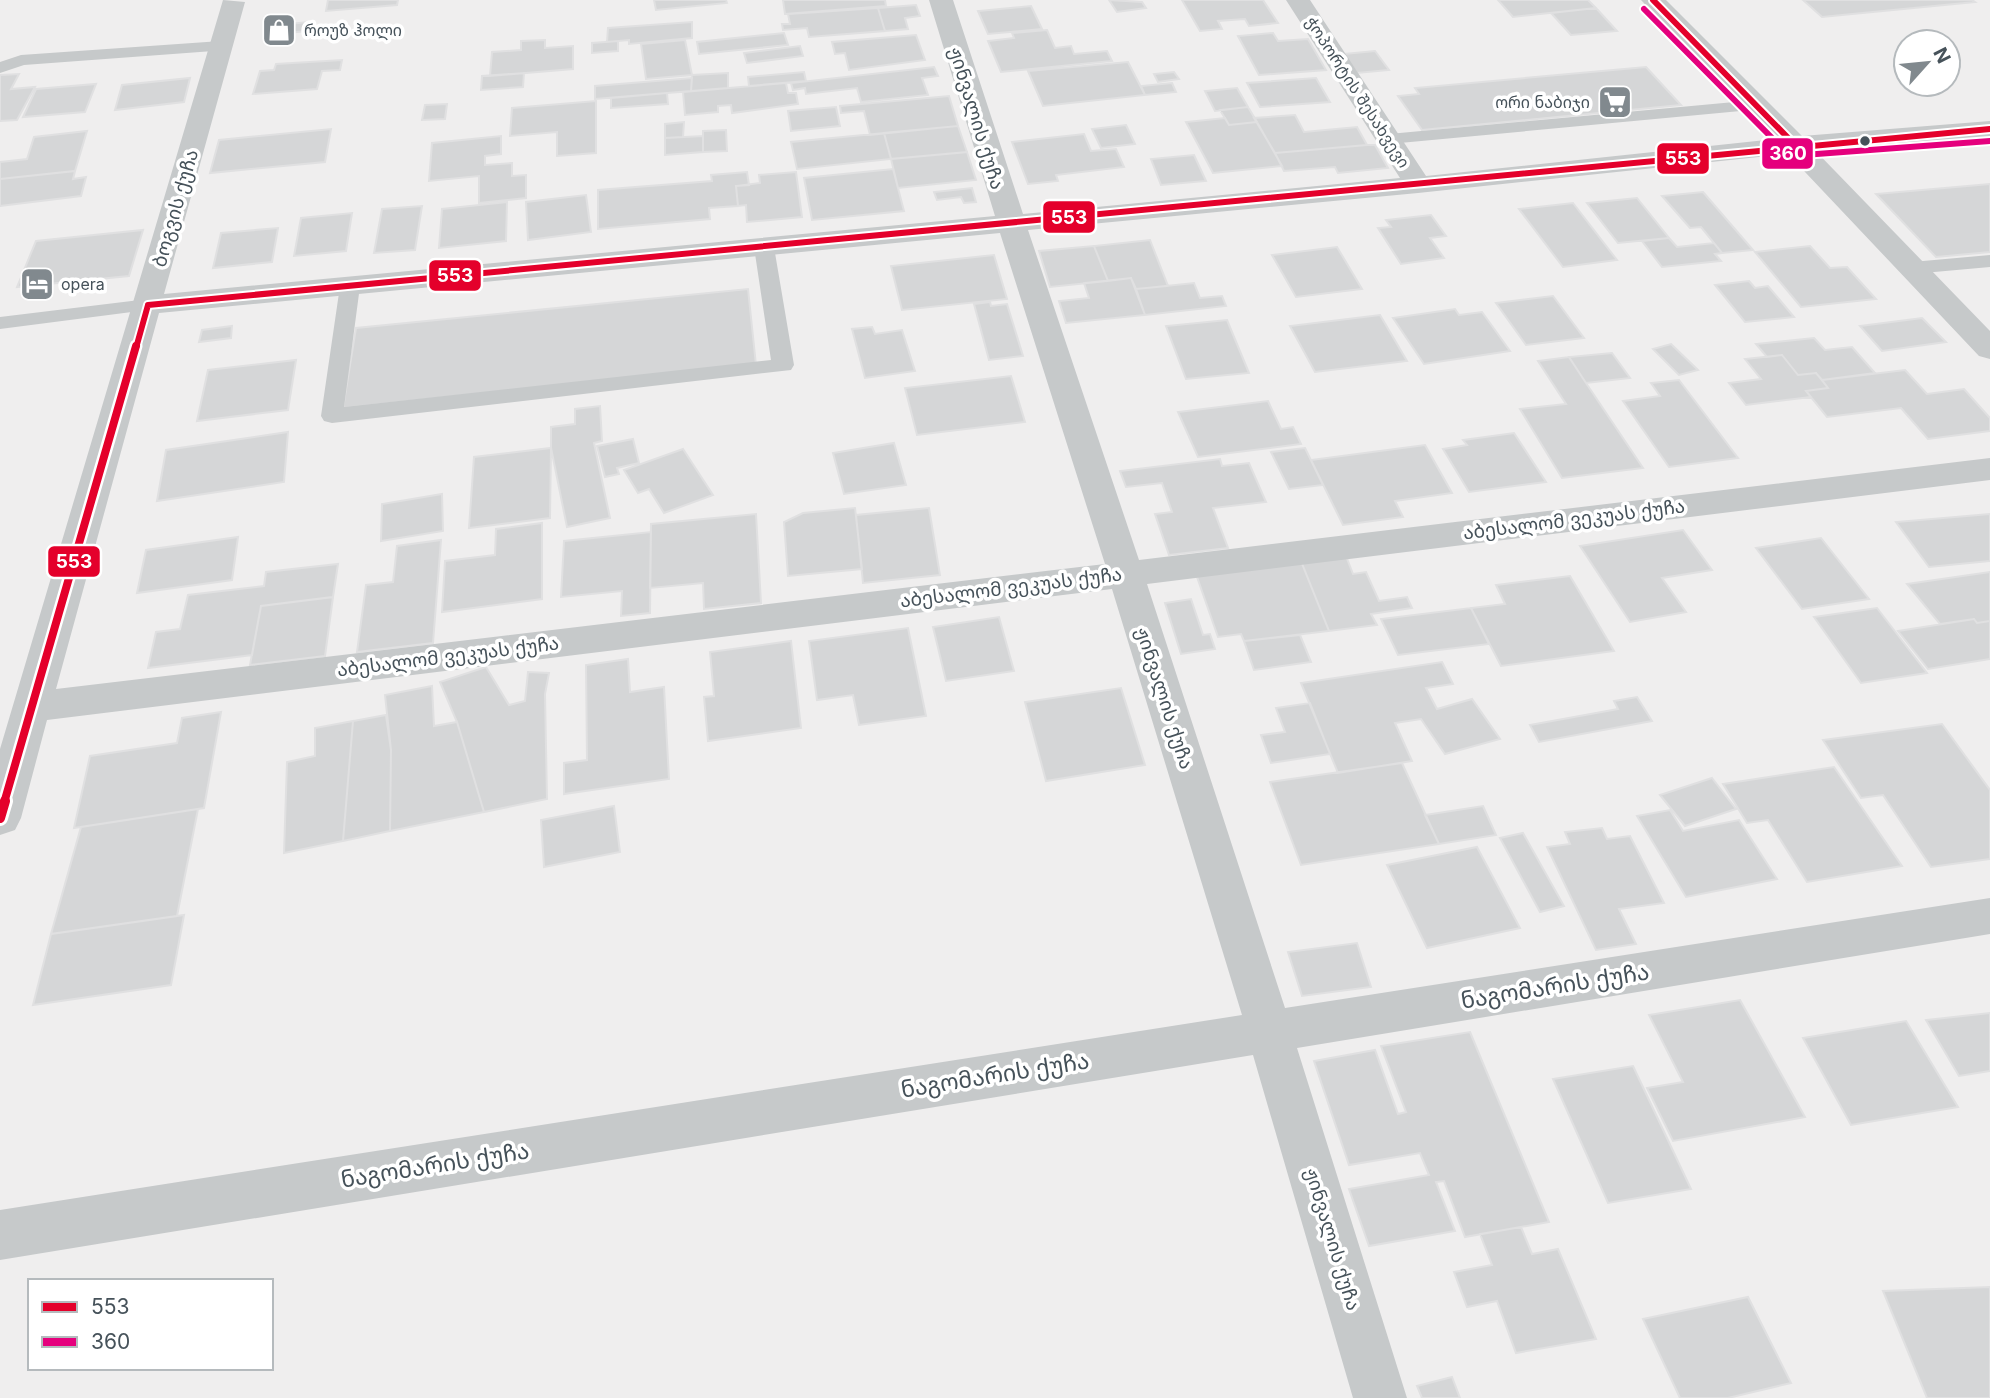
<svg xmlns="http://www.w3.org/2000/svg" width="1990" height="1398" font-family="Inter,'Noto Sans Georgian',sans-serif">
	<rect width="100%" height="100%" fill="#efeeee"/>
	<path fill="#d5d6d7" stroke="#e0e0e1" stroke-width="2" d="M328,0H398L397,5L326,11Z
		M654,0H726L727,3L656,10Z
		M783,0H885L886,6L785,14Z
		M1109,0L1142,2L1146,8L1117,12Z
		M1182,0H1263L1278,23L1249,26L1245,19L1218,21L1222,29L1200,31Z
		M1498,0H1588L1596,8L1513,17Z
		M1803,0H1972L1975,2L1822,17Z
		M916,5L920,16L905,18L908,29L885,31L878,8Z
		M1031,6L1042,29L988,34L978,11Z
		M878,8L885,31L809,37L807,28L783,30L782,24H790L788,14Z
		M1596,8L1617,31L1571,35L1551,13Z
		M308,22L307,31L266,35L268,26Z
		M692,22V38L629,44V40L607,42L608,28Z
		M1047,30L1055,48L1071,46L1074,54L1107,51L1112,61L1001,72L988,41L1014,38L1012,33Z
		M784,33L788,45L699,54L697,42Z
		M1273,33L1278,41L1308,39L1326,70L1259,75L1238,36Z
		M916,35L925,60L849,70L845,53L835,54L832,42Z
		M545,40V48L573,46V69L490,76L492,52L521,50V41Z
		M685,40L692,75L646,79L641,44Z
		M618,41V51L592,53V43Z
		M800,46L803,56L747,63L744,53Z
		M1375,51L1389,70L1357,73L1343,54Z
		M342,60L340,70L322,71L317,89L253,94L260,71L274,70L276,64Z
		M1128,62L1145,95L1043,106L1028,71Z
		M934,67L938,76L922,78L928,95L861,102L857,88L806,94L805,88L793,90L791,83Z
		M1646,67L1681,105L1422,130L1398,96L1419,94L1415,88Z
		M804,72L806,81L749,86L748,77Z
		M1174,72L1179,79L1158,82L1154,74Z
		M524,73L523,87L481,90L482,76Z
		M728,73V88L691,91L692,75Z
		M19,74L11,89L35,87L17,120L0,121V75Z
		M190,78L184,102L115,110L122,85Z
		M692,78L691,91L595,99V86Z
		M1316,78L1330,102L1260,107L1247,83Z
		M786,83L788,93H796L798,104L732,113L731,105L718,106V112L685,115L683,92Z
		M1172,83L1176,92L1145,95L1141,86Z
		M96,84L85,112L23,117L36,89Z
		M1237,88L1248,107L1215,111L1205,91Z
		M667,93L668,104L611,108V98Z
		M949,96L958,126L870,135L864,111L841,113L840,106Z
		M596,101V153L557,156V132L510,136L512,108Z
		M447,104L445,119L422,120L425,105Z
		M836,107L840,126L791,131L788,111Z
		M1248,107L1257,122L1229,125L1220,110Z
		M1295,115L1304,132L1357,127L1367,145L1275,153L1254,118Z
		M1225,118L1229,125L1257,122L1282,166L1213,173L1186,122Z
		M684,122L683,137L665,138V124Z
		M1126,125L1135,144L1101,148L1092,129Z
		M958,126L967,152L891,159L884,133Z
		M331,129L325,162L210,173L219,140Z
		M726,130L727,151L703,152V131Z
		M87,131L75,171L0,179V162L27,159L34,137Z
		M884,133L891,159L797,169L791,142Z
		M1084,134L1091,151L1116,149L1124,167L1056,175L1058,181L1028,184L1012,142Z
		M501,136V154L485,156V165L512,163V176L526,175V198L479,203V176L429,181L432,143Z
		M703,136V152L665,155V138Z
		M1367,145H1375L1388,168L1338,173L1335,167L1284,171L1275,153Z
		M967,152L976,180L898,188L891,159Z
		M1194,155L1206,181L1161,185L1151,159Z
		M893,169L904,211L812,220L804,178Z
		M75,171L73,179L86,177L81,196L0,206V179Z
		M747,172L749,185L736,186L738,206L709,208L710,219L598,229V190L712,181L711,175Z
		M796,172L802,217L747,222L746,205L738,206L736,186L760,183L759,175Z
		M1990,184V252L1936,257L1876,194Z
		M972,188L976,202L964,203L961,197L937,200L934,192Z
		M1703,192L1753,250L1722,253L1701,227L1690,228L1662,196Z
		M586,195L591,232L528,240L526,202Z
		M1637,198L1669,238L1618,243L1587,203Z
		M507,202L506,241L439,248L442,209Z
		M1573,203L1617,260L1563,267L1519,209Z
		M422,206L415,250L374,253L382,209Z
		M352,213L346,251L294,256L301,218Z
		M1431,215L1446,236L1430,238L1444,258L1401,264L1378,228L1391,227L1386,220Z
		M278,228L272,262L213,268L221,233Z
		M143,230L129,276L17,287L36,241Z
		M1669,238L1677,247L1714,243L1722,253L1715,254L1721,261L1662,267L1642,241Z
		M1150,240L1168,286L1136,289L1131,278L1108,281L1094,246Z
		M1094,246L1108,281L1050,287L1039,251Z
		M1810,246L1830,268L1847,267L1876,299L1801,307L1755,252Z
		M1337,247L1362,289L1296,297L1272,255Z
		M994,255L1007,299L902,310L891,266Z
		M1131,278L1145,315L1066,323L1059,301L1089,298L1084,283Z
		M1749,281L1755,288L1768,286L1794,317L1745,322L1715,285Z
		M1194,283L1200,298L1222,296L1226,306L1145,315L1136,289Z
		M748,289L756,365L343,408L356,328Z
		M1553,296L1584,338L1526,345L1496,303Z
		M990,302L991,306L1007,304L1023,356L989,360L974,304Z
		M1455,309L1459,315L1482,312L1510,351L1424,364L1393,318Z
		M1380,315L1407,361L1315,372L1290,326Z
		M1922,318L1946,342L1882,351L1860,326Z
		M1227,320L1249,373L1186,379L1166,326Z
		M232,326L231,338L199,342L202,330Z
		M872,327L875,334L902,330L915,371L865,378L852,329Z
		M1814,338L1825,350L1852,347L1875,373L1822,380L1816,373L1798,375L1782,355L1767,357L1756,344Z
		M1671,344L1698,370L1679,375L1653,349Z
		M1612,353L1630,378L1586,383L1569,357Z
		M1782,355L1798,375L1816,373L1828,388L1806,391L1811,397L1746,405L1729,383L1761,379L1745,359Z
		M1569,357L1586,383L1643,468L1562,478L1520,409L1566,404L1538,361Z
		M296,360L288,410L197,421L208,370Z
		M1905,370L1927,394L1964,389L1990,418V431L1928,439L1901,408L1827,417L1806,391L1828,388L1822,380Z
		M1011,376L1025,422L917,435L905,388Z
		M1679,380L1738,458L1669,467L1623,401L1660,396L1651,383Z
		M1268,401L1281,429L1293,427L1301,444L1198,457L1178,412Z
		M600,406L602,441L594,443L610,518L567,527L551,448V427L575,424V409Z
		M288,432L284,482L157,501L166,450Z
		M1514,433L1546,482L1469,492L1443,449L1467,445L1463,440Z
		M633,439L639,463L617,468L619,474L605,477L597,446Z
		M894,443L906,485L844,494L833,453Z
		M1425,445L1452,493L1395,501L1403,517L1343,525L1311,460Z
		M551,448L550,518L469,528L474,457Z
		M1305,448L1323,485L1289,489L1271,452Z
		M683,449L713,495L664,513L649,489L638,493L624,470Z
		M1220,459L1222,466L1249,463L1266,502L1213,508L1228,548L1169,555L1155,514L1172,512L1162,483L1126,487L1120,471Z
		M442,494L443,531L381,541L382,504Z
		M855,508L862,569L788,576L784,522L803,513Z
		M929,508L940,575L863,583L856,515Z
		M756,514L761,603L704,609L703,583L650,588L651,524Z
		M1990,514V561L1929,567L1896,522Z
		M542,523V599L442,612L445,561L495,555L496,529Z
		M1683,530L1712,570L1662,578L1686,612L1630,622L1580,546Z
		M651,532L650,613L621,616L622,591L561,597L564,541Z
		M238,537L232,580L137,593L146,550Z
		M1821,538L1869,599L1802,609L1756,548Z
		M441,540L433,643L357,652L366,585L393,582L397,546Z
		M1346,556L1353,574L1366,572L1379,601L1407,597L1412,608L1371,614L1377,625L1329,631L1301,561Z
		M1301,561L1329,631L1244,641L1241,634L1218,637L1196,574Z
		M338,564L333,597L261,606L252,655L148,668L156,632L180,629L188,595L264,586L266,572Z
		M1990,572V621L1977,623L1974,619L1940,624L1907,584Z
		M1570,576L1614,651L1501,666L1471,608L1505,604L1496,585Z
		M333,597L325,656L250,665L261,606Z
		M1191,599L1203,635L1210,634L1215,649L1181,654L1165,603Z
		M1471,608L1489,644L1398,655L1381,619Z
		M1877,608L1927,673L1861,683L1814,617Z
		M999,617L1014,671L946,681L933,627Z
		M1974,619L1977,623L1990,621V659L1928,669L1898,631Z
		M908,628L926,716L859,725L853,695L817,700L809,641Z
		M1300,635L1311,662L1254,670L1244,641Z
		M791,641L801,728L708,741L704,697L714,696L710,652Z
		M628,659L630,692L664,687L669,779L564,794V763L587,760L586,665Z
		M1442,662L1453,684L1426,688L1437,709L1472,699L1500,739L1445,754L1421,719L1395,723L1412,761L1338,773L1301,683Z
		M486,667L509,705L525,701L528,672L549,673L545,694L547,799L484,812L457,722L440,682Z
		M432,686L434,726L457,722L484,812L390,831L391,750L385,695Z
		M1121,688L1145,765L1046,781L1025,702Z
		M1637,697L1652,721L1539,742L1530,725L1618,709L1614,701Z
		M1310,703L1330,754L1271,763L1261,735L1285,732L1276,708Z
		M221,712L204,808L74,828L90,756L177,743L182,718Z
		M386,715L391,750L390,831L343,841L353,721Z
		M353,721L343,841L284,853L287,762L315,756V728Z
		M1942,724L1990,790V859L1931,867L1883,795L1861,798L1823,740Z
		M1402,763L1439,844L1301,865L1270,782Z
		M1834,767L1902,866L1807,882L1768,820L1747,823L1723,784Z
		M1712,778L1736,809L1685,826L1660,795Z
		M614,806L620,852L544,867L541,820Z
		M1483,806L1496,835L1439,844L1425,815Z
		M198,809L177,916L51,934L81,827Z
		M1670,810L1683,831L1739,820L1777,879L1686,897L1637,816Z
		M1602,828L1607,839L1630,836L1664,903L1619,909L1636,944L1596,950L1547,847L1570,844L1565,832Z
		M1523,833L1564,906L1540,912L1500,838Z
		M1477,847L1520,928L1427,948L1387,865Z
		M184,915L171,985L33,1005L51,934Z
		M1357,943L1371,987L1302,996L1288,952Z
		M1740,1000L1805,1117L1673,1141L1647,1088L1683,1082L1649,1015Z
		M1990,1013V1071L1959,1076L1926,1020Z
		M1906,1021L1958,1107L1851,1125L1803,1038Z
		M1470,1032L1549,1222L1465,1237L1444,1181L1436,1182L1455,1231L1369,1246L1349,1189L1429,1175L1420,1153L1349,1165L1314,1061L1375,1050L1398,1114L1406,1112L1381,1046Z
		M1633,1066L1691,1189L1608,1203L1553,1079Z
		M1521,1227L1532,1254L1558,1249L1596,1339L1516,1353L1497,1301L1467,1307L1454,1272L1492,1265L1480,1234Z
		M1990,1287V1398H1927L1883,1291Z
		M1748,1297L1791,1383L1728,1398H1680L1643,1319Z
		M1452,1377L1460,1398H1422L1417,1386Z"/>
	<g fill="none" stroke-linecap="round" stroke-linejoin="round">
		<path fill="#c6c9ca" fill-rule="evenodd" d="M221,41L229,46L227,50L24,65L0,73V62L21,55Z
			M1756,100L1762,101L1765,105L1762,109L1389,144L1380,139L1389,134Z
			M764,241L771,243L774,247L794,365L791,370L332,423L324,421L321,416L340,286L343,282H357L360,286L344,407L771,360L754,247L757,243Z
			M1990,255V267L1912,274L1905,272L1902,268L1905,264L1912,262Z
			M148,299L155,301L158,305L155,309L0,329V317Z"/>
		<path fill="#c6c9ca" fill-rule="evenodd" d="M223,0L245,2L164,294L995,216L929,0H953L1023,214L1400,178L1286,0H1310L1426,176L1795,137L1804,139L1990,331V359L1979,356L1788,154L1418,193L1028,230L1139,560L1990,458V480L1147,584L1285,1008L1990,898V934L1297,1048L1407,1398H1353L1253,1055L0,1260V1210L1242,1015L1112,589L47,720L21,818L15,830L0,835V749ZM1000,233L1105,564L56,689L159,313Z"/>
		<path fill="#c6c9ca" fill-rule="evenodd" d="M1641,0H1666L1802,136L1990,121V137L1795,153L1786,151Z"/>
		<g stroke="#fff" stroke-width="10">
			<path id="bus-1-far2" d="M1653,0L1795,145
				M148,305L1990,129
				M136,348L148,305"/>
		</g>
		<g stroke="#fff" stroke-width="13">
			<path id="bus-1-far1" d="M4,803L136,346"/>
		</g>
		<g stroke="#fff" stroke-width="16">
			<path id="bus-1" d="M0,818L5,801"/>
		</g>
		<g stroke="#fff" stroke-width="10">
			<path id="bus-2" d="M1644,9L1790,156L1990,141"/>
		</g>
		<use href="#bus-1-far2" stroke="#e4002b" stroke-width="6"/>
		<use href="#bus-1-far1" stroke="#e4002b" stroke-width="8"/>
		<use href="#bus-1" stroke="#e4002b" stroke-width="10"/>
		<use href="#bus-2" stroke="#e5007d" stroke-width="6"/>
	</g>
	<defs>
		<g id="shop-square" transform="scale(1.75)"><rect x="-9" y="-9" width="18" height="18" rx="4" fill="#81898e" stroke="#fff"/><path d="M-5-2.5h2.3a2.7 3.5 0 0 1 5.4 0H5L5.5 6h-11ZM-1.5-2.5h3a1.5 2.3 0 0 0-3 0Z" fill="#fff"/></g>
		<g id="supermarket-square" transform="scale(1.75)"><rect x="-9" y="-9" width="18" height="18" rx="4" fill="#81898e" stroke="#fff"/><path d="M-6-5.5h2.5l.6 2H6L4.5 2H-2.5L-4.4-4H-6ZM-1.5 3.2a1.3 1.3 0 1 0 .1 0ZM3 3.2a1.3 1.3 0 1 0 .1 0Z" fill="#fff"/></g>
		<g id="hotel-square" transform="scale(1.75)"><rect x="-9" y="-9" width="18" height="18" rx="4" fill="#81898e" stroke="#fff"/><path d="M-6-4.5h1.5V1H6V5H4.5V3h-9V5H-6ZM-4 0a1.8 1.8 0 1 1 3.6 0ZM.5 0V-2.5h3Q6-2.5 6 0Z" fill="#fff"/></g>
	</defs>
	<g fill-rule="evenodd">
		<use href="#shop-square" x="279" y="30"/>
		<use href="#supermarket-square" x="1615" y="102"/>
		<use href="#hotel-square" x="37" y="284"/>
	</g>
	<circle fill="#46525a" stroke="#fff" stroke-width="2.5" cx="1865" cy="141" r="6"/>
	<g text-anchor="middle" stroke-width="7" stroke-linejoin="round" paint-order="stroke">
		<g font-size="16" fill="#46525a" stroke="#fff" text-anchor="start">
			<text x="304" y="36">როუზ ჰოლი</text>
			<text x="1590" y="108" text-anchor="end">ორი ნაბიჯი</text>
			<text x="61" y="290">opera</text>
		</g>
		<g font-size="16" fill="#46525a" stroke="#fff">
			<text transform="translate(1358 92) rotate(57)" y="6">ჭოპორტის შესახვევი</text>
		</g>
		<g font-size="19" fill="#46525a" stroke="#fff">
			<text transform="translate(977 118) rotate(73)" y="7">ჟინვალის ქუჩა</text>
			<text transform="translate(175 208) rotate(-74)" y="7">ბოგვის ქუჩა</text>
			<text transform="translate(1574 519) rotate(-7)" y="7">აბესალომ ვეკუას ქუჩა</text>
			<text transform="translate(1011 587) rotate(-7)" y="7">აბესალომ ვეკუას ქუჩა</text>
			<text transform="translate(448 656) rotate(-7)" y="7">აბესალომ ვეკუას ქუჩა</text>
			<text transform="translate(1165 698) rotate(72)" y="7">ჟინვალის ქუჩა</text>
			<text transform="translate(1333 1239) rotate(73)" y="7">ჟინვალის ქუჩა</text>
		</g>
		<g font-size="23" fill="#46525a" stroke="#fff">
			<text transform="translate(1555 986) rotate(-9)" y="8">ნაგომარის ქუჩა</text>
			<text transform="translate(995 1075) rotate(-9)" y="8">ნაგომარის ქუჩა</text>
			<text transform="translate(435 1165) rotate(-9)" y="8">ნაგომარის ქუჩა</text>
		</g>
	</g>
	<g stroke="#fff" stroke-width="2.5">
		<rect x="1761" y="137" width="53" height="33" rx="7" fill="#e5007d"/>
		<rect x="1656" y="142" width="54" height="33" rx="7" fill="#e4002b"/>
		<rect x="1042" y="200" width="54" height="34" rx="7" fill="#e4002b"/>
		<rect x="428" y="259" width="54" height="33" rx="7" fill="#e4002b"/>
		<rect x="47" y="545" width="54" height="33" rx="7" fill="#e4002b"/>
	</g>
	<g font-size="19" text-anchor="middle" font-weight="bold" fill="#fff">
		<text x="1788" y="160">360</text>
		<text x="1683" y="165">553</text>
		<text x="1069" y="224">553</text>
		<text x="455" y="282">553</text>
		<text x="74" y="568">553</text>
	</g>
	<rect x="28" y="1279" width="245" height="91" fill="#ffffff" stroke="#b5babd" stroke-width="2"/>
	<rect x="42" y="1302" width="35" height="10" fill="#e4002b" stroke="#b5babd" stroke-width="2"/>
	<text x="91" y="1314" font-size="21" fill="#46525a">553</text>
	<rect x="42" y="1337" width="35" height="10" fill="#e5007d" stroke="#b5babd" stroke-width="2"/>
	<text x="91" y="1349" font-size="21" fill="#46525a">360</text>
	<g transform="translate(1927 63) rotate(63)"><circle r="33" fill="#ffffff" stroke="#b5babd" stroke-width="2"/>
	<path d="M0-5L12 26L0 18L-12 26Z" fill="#81898e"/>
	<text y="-10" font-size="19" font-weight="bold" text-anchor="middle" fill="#46525a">N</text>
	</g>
</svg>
